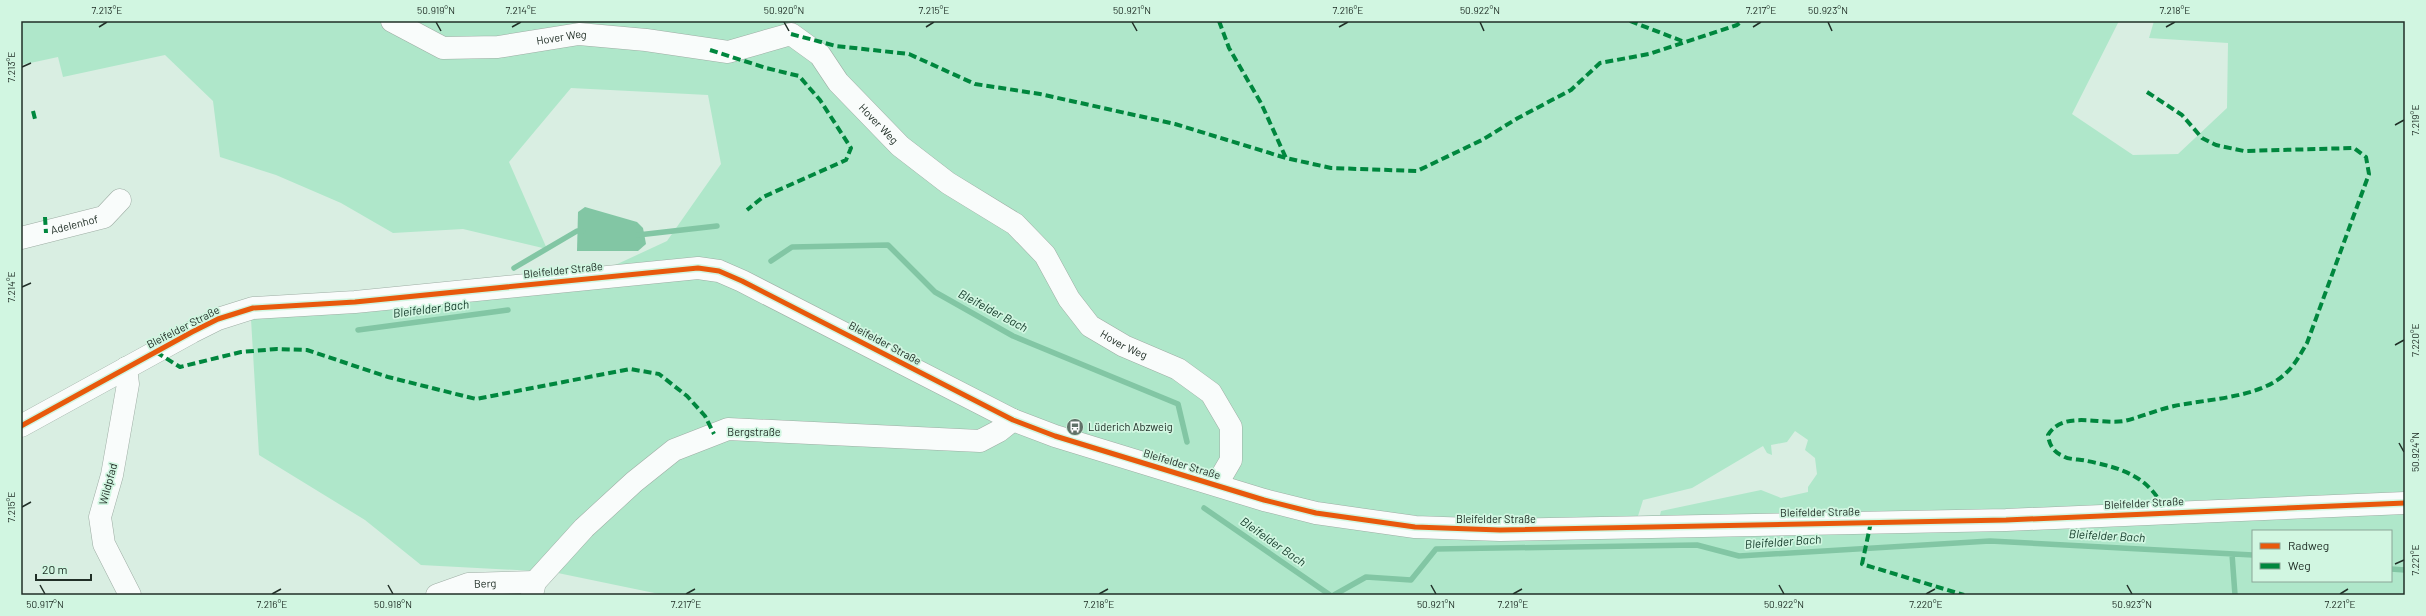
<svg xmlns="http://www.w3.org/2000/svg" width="2426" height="616" font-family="Barlow,sans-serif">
	<rect width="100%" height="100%" fill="#d9eee2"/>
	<path fill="#afe7ca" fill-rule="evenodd" d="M21,21H2119L2072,114L2133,155L2178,154L2227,108L2228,43L2149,38L2154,21H2405V595H664L553,572L421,565L365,520L259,455L251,319L585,279L667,241L721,164L708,95L571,88L509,162L547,249L463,229L393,233L341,203L276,175L220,157L213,101L165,55L63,77L58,57L21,65ZM1795,431L1808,440L1805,450L1815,458L1817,474L1808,487V492L1781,498L1761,490L1661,511L1660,515L1638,516L1643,500L1692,488L1763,446L1767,453L1772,455L1771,445L1787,442ZM2253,531H2391V581H2253Z"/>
	<path fill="#82c6a4" d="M585,207L637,222L643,228L646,244L638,251H577L578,212Z"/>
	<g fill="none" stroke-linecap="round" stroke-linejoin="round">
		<path stroke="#82c6a4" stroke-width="5.5" d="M638,235L717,226
			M771,261L792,247L888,245L935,292L1013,336L1178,404L1187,442
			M514,268L577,231H583
			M358,330L508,310
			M1204,508L1330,595
			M2232,554L2235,595
			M2391,569L2405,570
			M1334,595L1366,577L1411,580L1436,549L1697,545L1739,556L1990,541L2253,555"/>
		<g stroke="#9eada4" stroke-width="23">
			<g id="minor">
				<path id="s1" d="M392,21L443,48L498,47L579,34L646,40L728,52L791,34L820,55L838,82L900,146L948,183L1015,224L1045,255L1069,299L1090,326L1124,346L1178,369L1211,393L1231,427V460L1217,484"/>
				<path id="s2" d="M21,238L104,217L120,200"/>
				<path d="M126,368L128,384L112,475L100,517L104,544L130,595"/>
				<path d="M21,426L192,332L218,319L253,308L355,302L698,268L719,271L742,281L1013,420L1055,436L1264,500L1316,513L1415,527L1500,530L2006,520L2405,503"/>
				<path id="s3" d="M437,595L468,584L535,582"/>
				<path d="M532,595L535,582L584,528L634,482L674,450L728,429L980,441L999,431L1013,420"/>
			</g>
		</g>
		<use href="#minor" stroke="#f9fcfb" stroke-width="22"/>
		<path stroke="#00873e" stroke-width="4" stroke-dasharray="8 4" stroke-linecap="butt" d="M1219,21L1229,48L1261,103L1286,158
			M1630,21L1682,41
			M791,34L836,46L909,54L975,84L1040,94L1175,124L1286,158L1331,168L1417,171L1482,140L1518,118L1571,90L1600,63L1649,54L1737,25L1742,21
			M710,50L766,68L799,76L820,100L851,148L846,160L763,197L747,210
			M2147,92L2182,115L2202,138L2216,145L2244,151L2354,148L2366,157L2369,174L2307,343C2301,353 2295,365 2286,373C2261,398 2207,399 2174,406C2157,410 2141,417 2124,421C2099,425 2063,410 2048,435C2049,444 2053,452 2063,456C2069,460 2080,459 2087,461C2122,468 2151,477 2165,512
			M33,111L35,119
			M45,217L46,233
			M156,352L180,367L241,352L277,349L307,350L388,377L476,399L630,369L659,374L687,396L705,416L714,434
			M1871,522L1862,564L1964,595"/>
		<g stroke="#d1f6e1" stroke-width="8">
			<path id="cycleway" d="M21,426L192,332L218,319L253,308L355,302L698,268L719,271L742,281L1013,420L1055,436L1264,500L1316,513L1415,527L1500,530L2006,520L2405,503"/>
		</g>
		<use href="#cycleway" stroke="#e8590c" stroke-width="5"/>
	</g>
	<path fill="none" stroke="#212f27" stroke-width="1.5" d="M436,22L441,31M784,22L789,31M1132,22L1137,31M1480,22L1484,31M1828,22L1832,31M99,27L107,22M512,27L521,22M926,27L934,22M1339,27L1348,22M1753,27L1761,22M2166,27L2175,22M22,67L31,63M2395,125L2404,120M22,287L31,283M2395,345L2404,340M2399,443L2404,452M22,507L31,502M2395,564L2404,560M40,585L45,594M388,585L393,594M1431,585L1436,594M1779,585L1784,594M2127,585L2132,594M272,594L281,589M686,594L695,589M1099,594L1108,589M1513,594L1522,589M1926,594L1935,589M2340,594L2348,589"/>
	<defs>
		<g id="bus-disc" transform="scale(0.9)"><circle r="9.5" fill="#617268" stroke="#d1f6e1"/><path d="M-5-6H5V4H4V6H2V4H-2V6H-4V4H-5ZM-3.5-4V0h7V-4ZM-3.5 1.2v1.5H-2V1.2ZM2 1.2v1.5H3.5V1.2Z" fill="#fff"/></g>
	</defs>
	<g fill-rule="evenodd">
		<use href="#bus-disc" x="1075" y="427"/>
	</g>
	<g text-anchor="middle" stroke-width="3.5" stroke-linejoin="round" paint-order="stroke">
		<g font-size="11" fill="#212f27" stroke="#d1f6e1">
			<text dy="4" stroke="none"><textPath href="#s1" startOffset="177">Hover Weg</textPath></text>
			<text dy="4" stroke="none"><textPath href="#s1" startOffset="537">Hover Weg</textPath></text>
			<text dy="4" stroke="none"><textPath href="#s2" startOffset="55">Adelenhof</textPath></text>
			<text transform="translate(563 270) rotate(-6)" y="4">Bleifelder Straße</text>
			<text transform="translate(183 327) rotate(-27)" y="4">Bleifelder Straße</text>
			<text transform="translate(885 343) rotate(28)" y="4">Bleifelder Straße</text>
			<text dy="4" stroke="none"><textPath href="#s1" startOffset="873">Hover Weg</textPath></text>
			<text x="754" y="436">Bergstraße</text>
			<text transform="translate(1182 464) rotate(17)" y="4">Bleifelder Straße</text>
			<text transform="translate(108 484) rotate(-75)" y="4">Wildpfad</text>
			<text transform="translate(2144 503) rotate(-3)" y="4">Bleifelder Straße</text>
			<text transform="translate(1820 512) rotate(-1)" y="4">Bleifelder Straße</text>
			<text x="1496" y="523">Bleifelder Straße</text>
			<text dy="4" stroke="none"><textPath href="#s3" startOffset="50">Berg</textPath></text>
		</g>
		<g font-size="11" fill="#212f27" stroke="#d1f6e1" text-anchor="start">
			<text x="1088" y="431">Lüderich Abzweig</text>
		</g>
		<g font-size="12" font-style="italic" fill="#113827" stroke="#d1f6e1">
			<text transform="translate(431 309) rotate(-7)" y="4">Bleifelder Bach</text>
			<text transform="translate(993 311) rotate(28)" y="4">Bleifelder Bach</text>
			<text transform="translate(2107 536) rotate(3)" y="4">Bleifelder Bach</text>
			<text transform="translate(1273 542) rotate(35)" y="4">Bleifelder Bach</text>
			<text transform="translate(1783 542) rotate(-4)" y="4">Bleifelder Bach</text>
		</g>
	</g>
	<rect width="2426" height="616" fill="none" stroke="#d1f6e1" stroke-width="44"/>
	<rect x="2252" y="530" width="140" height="52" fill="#d1f6e1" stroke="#8ba697"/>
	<rect x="2260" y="543" width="20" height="6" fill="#e8590c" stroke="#8ba697"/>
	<text x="2288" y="550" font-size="12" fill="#212f27">Radweg</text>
	<rect x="2260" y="563" width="20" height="6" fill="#00873e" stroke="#8ba697"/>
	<text x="2288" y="570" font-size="12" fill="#212f27">Weg</text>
	<path d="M36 574v6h55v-6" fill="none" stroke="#212f27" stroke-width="2"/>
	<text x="42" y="574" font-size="12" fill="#212f27" stroke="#d1f6e1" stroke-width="3" paint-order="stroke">20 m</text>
	<rect x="22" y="22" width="2382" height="572" fill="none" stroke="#212f27" stroke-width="1.5"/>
	<g font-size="10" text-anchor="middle" fill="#212f27">
		<text x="107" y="14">7.213°E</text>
		<text x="436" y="14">50.919°N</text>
		<text x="521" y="14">7.214°E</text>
		<text x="784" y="14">50.920°N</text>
		<text x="934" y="14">7.215°E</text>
		<text x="1132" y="14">50.921°N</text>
		<text x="1348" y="14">7.216°E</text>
		<text x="1480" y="14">50.922°N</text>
		<text x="1761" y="14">7.217°E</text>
		<text x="1828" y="14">50.923°N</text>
		<text x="2175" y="14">7.218°E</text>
		<text transform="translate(11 67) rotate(-90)" y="4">7.213°E</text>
		<text transform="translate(2415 120) rotate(-90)" y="4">7.219°E</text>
		<text transform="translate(11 287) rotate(-90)" y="4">7.214°E</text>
		<text transform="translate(2415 340) rotate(-90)" y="4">7.220°E</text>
		<text transform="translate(2415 452) rotate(-90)" y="4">50.924°N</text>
		<text transform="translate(11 507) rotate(-90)" y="4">7.215°E</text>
		<text transform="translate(2415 560) rotate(-90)" y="4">7.221°E</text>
		<text x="45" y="608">50.917°N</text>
		<text x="272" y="608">7.216°E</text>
		<text x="393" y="608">50.918°N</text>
		<text x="686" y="608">7.217°E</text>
		<text x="1099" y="608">7.218°E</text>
		<text x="1436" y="608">50.921°N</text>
		<text x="1513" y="608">7.219°E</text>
		<text x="1784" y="608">50.922°N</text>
		<text x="1926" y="608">7.220°E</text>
		<text x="2132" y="608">50.923°N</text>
		<text x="2340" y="608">7.221°E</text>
	</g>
</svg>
